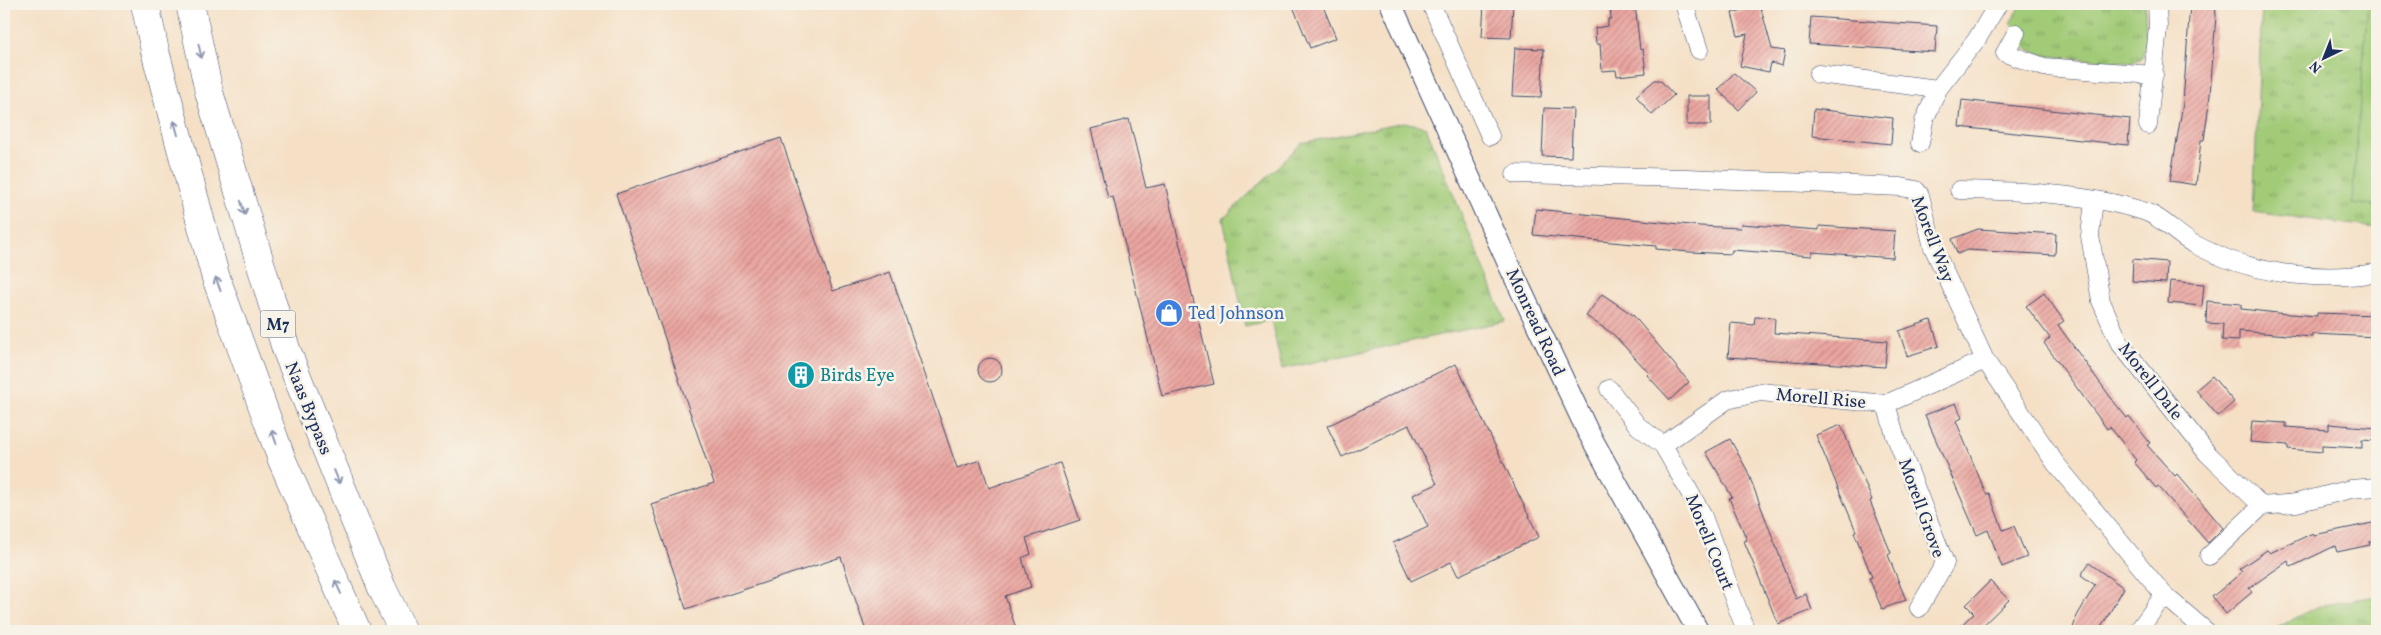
<svg xmlns="http://www.w3.org/2000/svg" width="2381" height="635" font-family="Vollkorn,serif">
	<defs>
		<pattern id="grass-tufts" width="24" height="20" patternUnits="userSpaceOnUse" patternTransform="scale(1.25)"><rect width="24" height="20" fill="#a1cb77"/><path d="M3 7l-1-3M5 7V3M7 7l1-3M15 17l-1-3M17 17v-4M19 17l1-3" fill="none" stroke="#82a565"/></pattern>
		<pattern id="building-hatch" width="6" height="6" patternUnits="userSpaceOnUse" patternTransform="scale(1.25)"><rect width="6" height="6" fill="#eca6a0"/><path d="M-1 1l2-2M0 6l6-6M5 7l2-2" fill="none" stroke="#be8886"/></pattern>
	</defs>
	<rect width="100%" height="100%" fill="#f7f3e8"/>
	<filter id="ink" filterUnits="userSpaceOnUse"><feTurbulence type="fractalNoise" baseFrequency=".02" numOctaves="2"/><feDisplacementMap in="SourceGraphic" scale="10" xChannelSelector="R" yChannelSelector="G"/><feConvolveMatrix kernelMatrix="1 2 1 2 8 2 1 2 1" color-interpolation-filters="sRGB"/></filter>
	<filter id="wash" filterUnits="userSpaceOnUse"><feTurbulence type="fractalNoise" baseFrequency=".0096" numOctaves="4" result="noise"/><feDisplacementMap in="SourceGraphic" scale="20" xChannelSelector="R" yChannelSelector="G"/><feGaussianBlur stdDeviation="1.12" result="paint"/><feColorMatrix in="noise" values="0 0 0 0 0 0 0 0 0 0 0 0 0 0 0 0 0 1.4 0 .05"/><feComposite in="paint" operator="in"/></filter>
	<g filter="url(#wash)">
		<rect width="100%" height="100%" fill="#f5e0c6"/>
		<path fill="url(#grass-tufts)" stroke="#5e7d6a" d="M2022,4H2145L2146,44L2142,58L2131,63L2046,56L2020,46L2023,33L2010,23Z
			M2262,4H2377V228L2253,212Z
			M1404,122L1426,127L1505,321L1282,369L1271,320L1245,326L1223,219L1302,143Z
			M2377,596V631H2271L2318,606Z"/>
		<path fill="#a1cb77" stroke="#5e7d6a" d="M2368,4H2377V206L2352,203Z"/>
		<g id="blocks">
			<path fill="url(#building-hatch)" d="M1292,4H1322L1336,38L1310,48Z
				M1484,4H1513L1511,38L1482,37Z
				M1610,4H1635L1640,50L1643,49L1646,73L1617,76L1616,70L1602,71L1600,44H1596L1595,28L1608,26V19H1611Z
				M2190,4H2215L2216,15L2210,95L2204,140H2201L2196,185L2170,181L2183,103Z
				M1760,5L1772,49L1785,51L1782,66L1771,63L1769,72L1740,66L1747,34L1738,36L1732,13Z
				M1811,17L1937,26L1935,52L1809,44Z
				M1515,48L1544,49L1541,97L1512,96Z
				M1734,73L1756,92L1739,110L1718,90Z
				M1655,80H1660L1674,95L1652,115L1636,96Z
				M1687,96H1711V125H1687Z
				M1962,100L2130,119L2128,145L1959,127Z
				M1544,108L1573,109L1571,157L1542,156Z
				M1814,109L1893,118L1891,144L1812,136Z
				M1129,119L1146,188L1165,184L1214,384L1162,396L1113,197L1108,198L1091,129Z
				M781,138L833,291L890,272L957,468L980,460L989,488L1060,463L1080,520L1026,538L1031,554L1022,558L1031,587L1005,596L1017,631H866L841,557L686,609L651,504L714,483L616,194Z
				M1536,209L1700,226L1740,228L1741,224L1819,230V226L1895,231L1893,258L1812,252V256L1732,250L1731,254L1690,252L1656,249V246L1533,235Z
				M1978,229L2056,234L2055,255L1967,250L1957,254L1952,239Z
				M2133,259L2167,262L2166,283L2132,281Z
				M2170,281L2204,284L2202,306L2168,303Z
				M2044,293L2064,321L2058,325L2114,402L2127,418L2129,416L2150,443L2147,445L2175,476L2177,474L2223,528L2208,543L2158,486L2156,488L2134,462L2136,460L2110,427L2107,429L2044,343L2050,338L2026,306Z
				M1602,294L1633,315L1689,382L1670,400L1647,375L1649,373L1613,334L1586,316Z
				M2207,301L2241,304V309L2278,313L2317,316V313L2377,315V337L2312,334V337L2239,331V341L2222,340L2223,324L2206,323Z
				M1755,317L1775,318L1774,333L1887,341L1885,367L1728,357L1731,323L1754,325Z
				M1931,320L1939,346L1907,356L1899,331Z
				M978 370a12 12 0 1 1 24 0a12 12 0 1 1-24 0Z
				M1456,364L1539,537L1458,576L1451,562L1411,581L1393,543L1428,527L1413,495L1437,484L1409,425L1342,457L1327,426Z
				M2212,376L2234,402L2218,416L2196,390Z
				M1956,403L1962,418L1956,421L1986,494L1989,493L2003,530L2014,526L2027,557L2002,567L1988,530L1977,535L1925,415Z
				M2252,421L2286,423V427L2329,430V424L2377,428V441L2362,440V448L2322,446V452L2288,449V445L2250,442Z
				M1841,425L1872,500L1870,501L1891,553L1888,555L1906,600L1882,609L1869,578L1872,577L1854,532L1856,531L1816,435Z
				M1730,439L1747,470L1796,599L1806,594L1812,610L1778,624L1744,541L1747,540L1729,498L1732,497L1706,452Z
				M2377,522V542H2369L2370,545L2337,552L2335,546L2291,567L2288,561L2249,588L2252,592L2226,614L2212,597L2242,572L2239,569L2267,550L2270,553L2313,533L2314,535Z
				M2089,563L2124,588L2099,631H2072L2077,616L2095,585L2081,575Z
				M1990,581L2009,600L1977,631H1955L1974,613L1966,605Z"/>
		</g>
	</g>
	<g filter="url(#ink)">
		<use href="#blocks" fill-opacity="0" stroke="#3c4a6e" stroke-width="1"/>
		<g fill="none" stroke-linecap="round" stroke-linejoin="round">
			<g stroke="#3c4a6e" stroke-width="19">
				<path id="minor" d="M1431,4L1490,136
					M1684,4L1699,50
					M2016,33L2005,53L2044,67L2154,75
					M1818,74L1938,89
					M2148,125L2158,27L2157,4
					M1920,143L1924,121L1938,89L1977,39L1998,4
					M1515,174L1687,178L1901,187L1916,190L1920,195L1933,247L1985,360L2056,464L2164,595L2206,631
					M1959,190C2020,191 2085,193 2143,211C2163,217 2176,235 2194,244C2250,274 2314,282 2377,273
					M2094,200L2090,236L2101,301L2119,342L2207,453L2262,506L2296,503L2351,489L2377,487
					M1609,389L1638,426L1663,445L1702,514L1746,631
					M1886,404L1895,435L1945,563L1919,608
					M1663,445L1727,400L1760,392L1886,404L1985,360
					M2209,556L2262,506
					M2138,631L2164,595"/>
			</g>
			<g stroke="#3c4a6e" stroke-width="23">
				<path id="tertiary" d="M1391,4L1509,265L1587,430L1698,631"/>
			</g>
			<g stroke="#3c4a6e" stroke-width="29">
				<path id="motorway" d="M145,4L155,51L215,275L282,460L357,631
					M190,4L209,92L286,349L382,588L403,631"/>
			</g>
			<use href="#minor" stroke="#fff" stroke-width="18"/>
			<use href="#tertiary" stroke="#fff" stroke-width="21"/>
			<use href="#motorway" stroke="#fff" stroke-width="28"/>
		</g>
		<defs><path id="oneway-shaft" d="M-6 0H5M1.5-3L5.5 0L1.5 3" fill="none" stroke-width="1.6" stroke-linecap="round" stroke-linejoin="round" transform="scale(1.25)"/></defs>
		<g stroke="#8d97ae">
			<use href="#oneway-shaft" transform="translate(200 51) rotate(78)"/>
			<use href="#oneway-shaft" transform="translate(176 128) rotate(-105)"/>
			<use href="#oneway-shaft" transform="translate(243 208) rotate(73)"/>
			<use href="#oneway-shaft" transform="translate(218 284) rotate(-110)"/>
			<use href="#oneway-shaft" transform="translate(274 437) rotate(-110)"/>
			<use href="#oneway-shaft" transform="translate(337 477) rotate(68)"/>
			<use href="#oneway-shaft" transform="translate(338 587) rotate(-114)"/>
		</g>
	</g>
	<defs>
		<g id="shop-disc" transform="scale(1.4375)"><circle r="9.5" fill="#3f7fe0" stroke="#f7f3e8"/><path d="M-5-2.5h2.3a2.7 3.5 0 0 1 5.4 0H5L5.5 6h-11ZM-1.5-2.5h3a1.5 2.3 0 0 0-3 0Z" fill="#fff"/></g>
		<g id="building-disc" transform="scale(1.4375)"><circle r="9.5" fill="#0f9aa8" stroke="#f7f3e8"/><path d="M-4-6H4V6H1V3H-1V6H-4ZM-2.5-4.3h1.7v1.8h-1.7ZM.8-4.3h1.7v1.8H.8ZM-2.5-1h1.7V.8h-1.7ZM.8-1h1.7V.8H.8Z" fill="#fff"/></g>
	</defs>
	<g fill-rule="evenodd">
		<use href="#shop-disc" x="1169" y="313"/>
		<use href="#building-disc" x="801" y="375"/>
	</g>
	<g text-anchor="middle" stroke-width="5" stroke-linejoin="round" paint-order="stroke">
		<rect fill="#f7f3e8" stroke="#5d6a87" stroke-width="1" x="260.5" y="310.5" width="35" height="27" rx="4"/>
		<g font-size="16" font-weight="bold" fill="#1b2f5e">
			<text x="278" y="330">M7</text>
		</g>
		<g font-size="18" fill="#1b2f5e" stroke="#f7f3e8">
			<text transform="translate(1933 239) rotate(69)" y="6">Morell Way</text>
			<text transform="translate(1536 322) rotate(65)" y="6">Monread Road</text>
			<text transform="translate(2151 381) rotate(52)" y="6">Morell Dale</text>
			<text transform="translate(1821 398) rotate(5)" y="6">Morell Rise</text>
			<text transform="translate(309 408) rotate(68)" y="6">Naas Bypass</text>
			<text transform="translate(1922 508) rotate(70)" y="6">Morell Grove</text>
			<text transform="translate(1710 542) rotate(68)" y="6">Morell Court</text>
		</g>
		<g font-size="18" fill="#366cbe" stroke="#f7f3e8" text-anchor="start">
			<text x="1188" y="319">Ted Johnson</text>
		</g>
		<g font-size="18" fill="#0d838f" stroke="#f7f3e8" text-anchor="start">
			<text x="820" y="381">Birds Eye</text>
		</g>
	</g>
	<rect width="2381" height="635" fill="none" stroke="#f7f3e8" stroke-width="20"/>
	<g transform="translate(2324 58) rotate(223)" stroke="#f7f3e8" stroke-width="4" paint-order="stroke">
	<path d="M0-4L9 19L0 12L-9 19Z" fill="#1b2f5e"/>
	<text y="-8" font-size="14" font-weight="bold" text-anchor="middle" fill="#1b2f5e">N</text>
	</g>
</svg>
